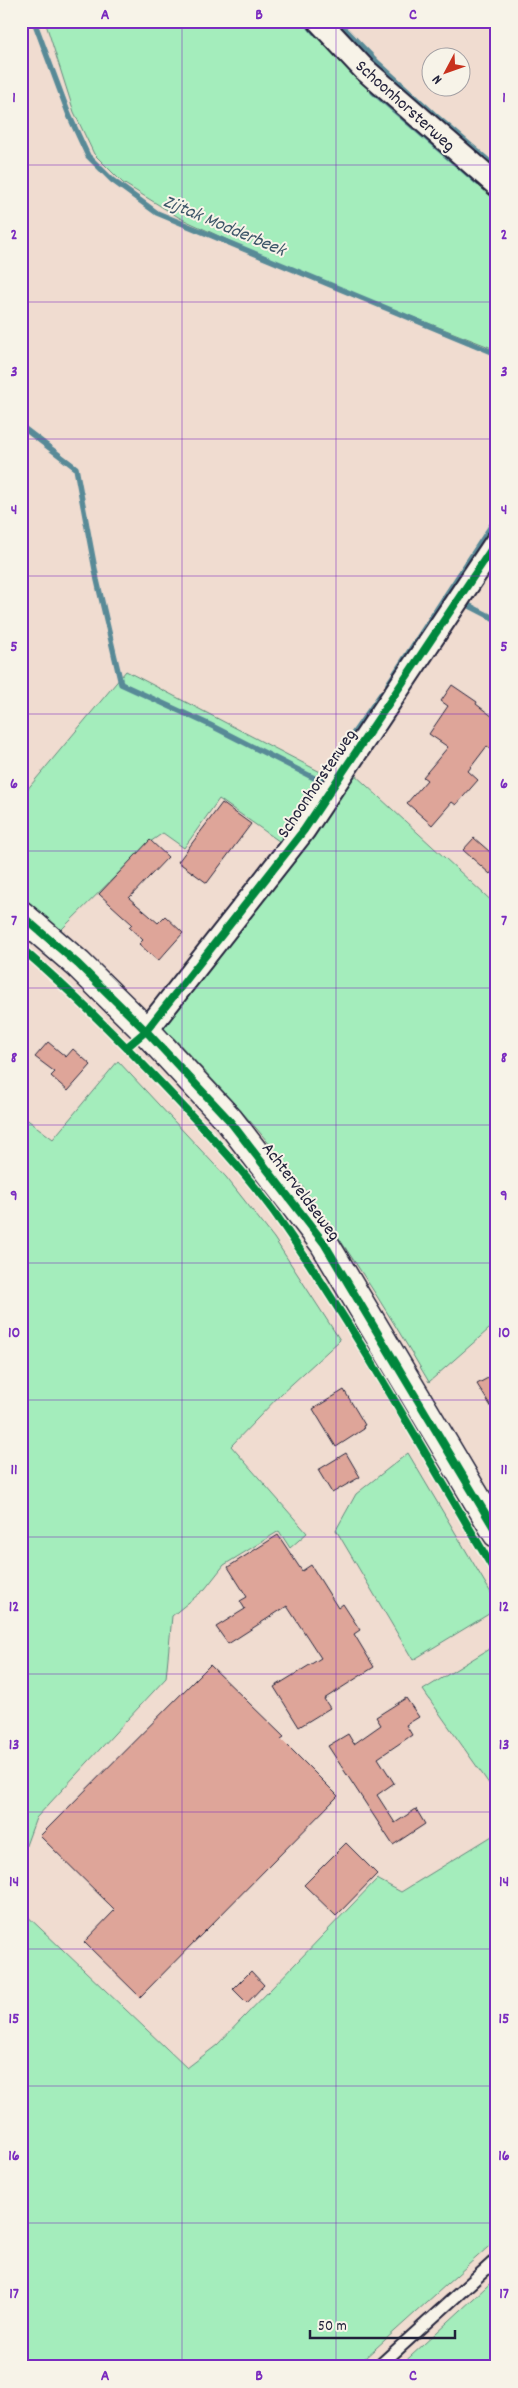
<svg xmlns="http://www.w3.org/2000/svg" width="518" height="2388" font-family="Dekko,sans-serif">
	<rect width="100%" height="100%" fill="#f0dcd0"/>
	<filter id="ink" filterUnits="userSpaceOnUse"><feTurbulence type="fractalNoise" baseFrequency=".02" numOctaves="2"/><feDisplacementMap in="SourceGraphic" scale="10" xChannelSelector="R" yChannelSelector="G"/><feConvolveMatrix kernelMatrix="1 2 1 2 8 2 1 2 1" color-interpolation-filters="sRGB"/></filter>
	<g filter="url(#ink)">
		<path fill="#a4edbc" stroke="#63887c" d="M45,21H311L497,192V350L290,269L180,218L123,183L94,154L74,112Z
			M126,671L332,778L286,846L219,799L184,848L163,833L150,842L60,931L21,898V797Z
			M353,773L497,906V1322L429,1382C382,1302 333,1224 275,1151C244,1112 208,1075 174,1038L162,1029L273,889Z
			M118,1061L226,1177L274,1238L340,1340L281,1394L231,1446L307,1533L290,1548L279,1531L224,1565L205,1589L172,1616L166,1678L36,1818L21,1859V1115L53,1139Z
			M408,1453L497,1603V1609L413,1660L336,1530L356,1494Z
			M497,1644V1795L423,1690Z
			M497,1833V2239L355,2367H21V1910L187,2068L217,2045L377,1879L401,1892Z
			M497,2277V2367H399Z"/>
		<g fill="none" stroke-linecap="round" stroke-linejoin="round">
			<path stroke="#598a97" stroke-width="5.5" d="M34,21L69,115L88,156L112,180L157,213L497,354
				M305,21L314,32
				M337,21L377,62L436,116L497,168
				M373,92L478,183
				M21,426L76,468L97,580L121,684L210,725L320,781L381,694
				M466,604L497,620
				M388,684L497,517"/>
		</g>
		<path fill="#dea599" stroke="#22223b" d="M452,685L477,702L476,704L497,720V754L487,746L468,771L478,780L456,805L452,802L432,825L407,803L427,780L423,777L448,747L429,734L448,706L441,701Z
			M222,803L251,824L207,883L178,862Z
			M474,838L497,858V866L490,874L463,850Z
			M150,840L168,857L129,898L158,923L165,916L183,933L158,961L139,944L143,940L129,927L132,924L99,894Z
			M48,1042L66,1057L73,1049L91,1065L68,1091L51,1076L55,1072L35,1057Z
			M497,1373V1416L477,1384Z
			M344,1390L365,1425L363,1426L364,1429L336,1447L313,1409Z
			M346,1453L360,1477L332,1493L318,1470Z
			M278,1535L302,1571L311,1565L338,1608L343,1604L360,1630L354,1634L374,1667L324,1699L330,1708L299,1727L274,1687L321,1658L287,1606L228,1644L216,1627L245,1609L240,1601L247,1597L228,1567Z
			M210,1665L284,1737L281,1739L338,1796L140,1997L84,1942L115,1910L40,1836Z
			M406,1698L419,1717L406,1725L412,1735L378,1758L394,1783L377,1795L395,1823L416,1809L425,1824L393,1845L328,1746L348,1734L354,1744L381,1725L376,1717Z
			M346,1843L377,1874L336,1916L304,1885Z
			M251,1971L264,1985L247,2003L233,1989Z"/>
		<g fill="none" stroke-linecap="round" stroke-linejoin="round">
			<g stroke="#22223b" stroke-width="15">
				<path id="lane" d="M378,2367L497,2259"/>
			</g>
			<g stroke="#22223b" stroke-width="26">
				<path id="street" d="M319,21L364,69L497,185
					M146,1031L304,830L497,541"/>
			</g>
			<g stroke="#22223b" stroke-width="31">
				<path id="secondary" d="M21,915L78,964L146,1031L229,1120L324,1243L497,1533"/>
			</g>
			<use href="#lane" stroke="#f7f3e8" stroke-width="11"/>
			<use href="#street" stroke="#f7f3e8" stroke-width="22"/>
			<use href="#secondary" stroke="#f7f3e8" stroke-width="28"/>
			<g stroke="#f7f3e8" stroke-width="11">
				<path id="cycleway" d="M21,915L78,964L146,1031L229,1120L324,1243L497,1533
					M21,948C76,995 126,1046 175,1098C209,1134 245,1172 274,1212C356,1328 424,1453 497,1575
					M127,1047L146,1031L304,830L497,541"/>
			</g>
			<use href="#cycleway" stroke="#00873e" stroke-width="8"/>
		</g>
	</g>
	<path fill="none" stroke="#7b2cbf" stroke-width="1" stroke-opacity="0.55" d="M182,21V2367M336,21V2367M21,165H497M21,302H497M21,439H497M21,576H497M21,714H497M21,851H497M21,988H497M21,1125H497M21,1263H497M21,1400H497M21,1537H497M21,1674H497M21,1812H497M21,1949H497M21,2086H497M21,2223H497"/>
	<g text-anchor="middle" stroke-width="4" stroke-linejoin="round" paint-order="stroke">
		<g font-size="18" fill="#22223b" stroke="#f7f3e8">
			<text transform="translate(406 105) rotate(42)" y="6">Schoonhorsterweg</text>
			<text transform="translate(316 783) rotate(-56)" y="6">Schoonhorsterweg</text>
			<text transform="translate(302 1191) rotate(53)" y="6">Achterveldseweg</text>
		</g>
		<g font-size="19" font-style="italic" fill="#3d5669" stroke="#f7f3e8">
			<text transform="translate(225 224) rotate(23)" y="7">Zijtak Modderbeek</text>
		</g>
	</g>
	<rect width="518" height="2388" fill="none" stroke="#f7f3e8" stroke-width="55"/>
	<g transform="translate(446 72) rotate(229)"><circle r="24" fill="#f7f3e8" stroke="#a29fa3"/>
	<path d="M0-4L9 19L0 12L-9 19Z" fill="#c8321e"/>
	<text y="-8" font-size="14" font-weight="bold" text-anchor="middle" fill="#22223b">N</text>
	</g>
	<path d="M310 2330v8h145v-8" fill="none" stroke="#22223b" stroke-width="2.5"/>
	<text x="318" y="2330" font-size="15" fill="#22223b" stroke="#f7f3e8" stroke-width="4" paint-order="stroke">50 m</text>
	<rect x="28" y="28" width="462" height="2332" fill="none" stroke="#7b2cbf" stroke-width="2"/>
	<g font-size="16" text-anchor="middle" font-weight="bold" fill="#7b2cbf">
		<text x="105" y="19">A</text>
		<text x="259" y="19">B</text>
		<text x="413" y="19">C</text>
		<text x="14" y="102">1</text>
		<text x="504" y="102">1</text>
		<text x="14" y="239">2</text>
		<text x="504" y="239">2</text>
		<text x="14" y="376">3</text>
		<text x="504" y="376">3</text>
		<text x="14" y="514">4</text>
		<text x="504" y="514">4</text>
		<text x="14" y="651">5</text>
		<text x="504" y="651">5</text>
		<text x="14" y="788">6</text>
		<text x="504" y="788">6</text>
		<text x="14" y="925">7</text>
		<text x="504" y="925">7</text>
		<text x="14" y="1062">8</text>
		<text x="504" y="1062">8</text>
		<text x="14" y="1200">9</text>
		<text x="504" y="1200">9</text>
		<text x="14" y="1337">10</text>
		<text x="504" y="1337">10</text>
		<text x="14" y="1474">11</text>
		<text x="504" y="1474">11</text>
		<text x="14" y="1611">12</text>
		<text x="504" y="1611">12</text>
		<text x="14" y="1749">13</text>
		<text x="504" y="1749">13</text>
		<text x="14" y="1886">14</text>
		<text x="504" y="1886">14</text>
		<text x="14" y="2023">15</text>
		<text x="504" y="2023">15</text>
		<text x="14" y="2160">16</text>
		<text x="504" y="2160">16</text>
		<text x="14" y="2298">17</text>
		<text x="504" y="2298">17</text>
		<text x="105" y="2380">A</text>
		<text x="259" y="2380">B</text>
		<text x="413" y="2380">C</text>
	</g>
</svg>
